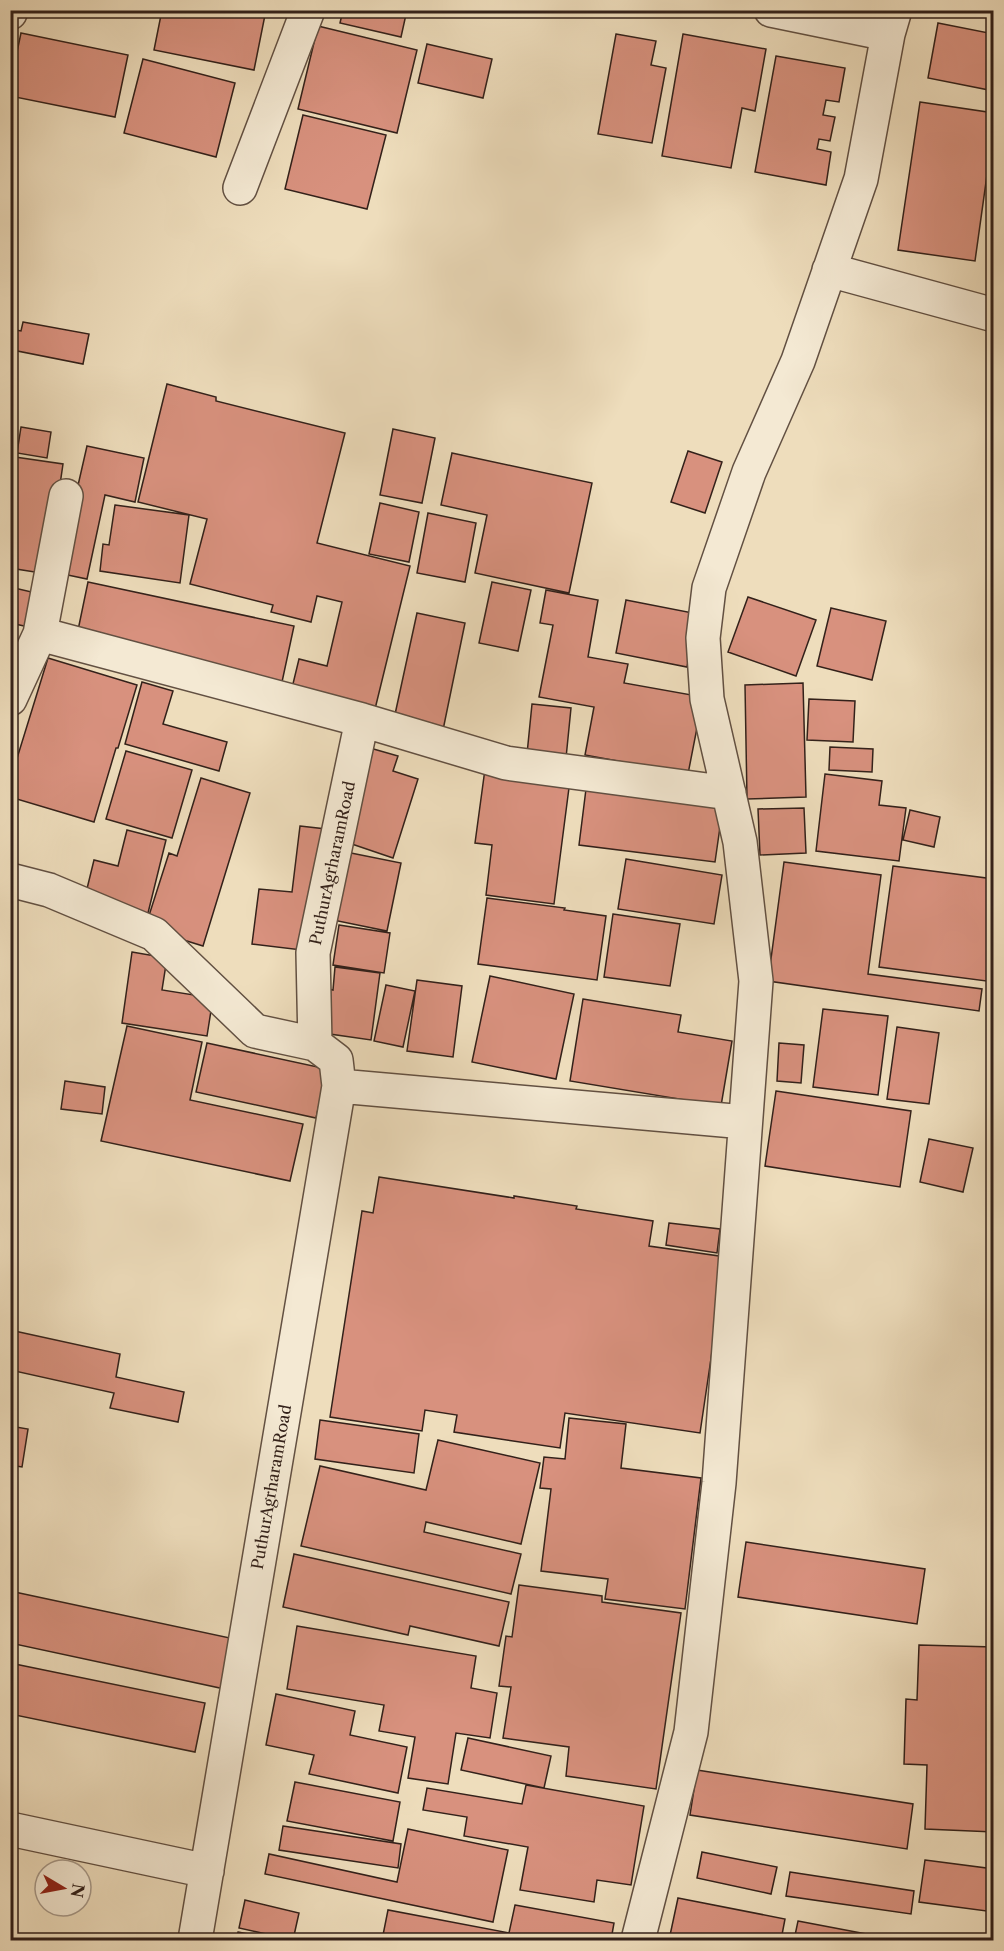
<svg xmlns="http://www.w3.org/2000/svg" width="1004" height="1951" font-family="'Libre Caslon Text',serif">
	<rect width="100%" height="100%" fill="#eeddbc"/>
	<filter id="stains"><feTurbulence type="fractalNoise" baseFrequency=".00333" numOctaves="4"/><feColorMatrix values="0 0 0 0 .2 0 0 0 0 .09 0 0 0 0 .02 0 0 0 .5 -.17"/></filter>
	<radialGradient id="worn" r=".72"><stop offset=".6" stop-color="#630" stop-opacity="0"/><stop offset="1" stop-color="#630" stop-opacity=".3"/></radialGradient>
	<path fill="#d8917e" stroke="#33211a" stroke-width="1.5" d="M162,10H266L254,70L154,50Z
		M343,10H407L401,37L340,23Z
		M938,23L994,34V91L928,78Z
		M318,26L417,50L397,133L298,109Z
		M21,33L128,55L115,117L10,96V85Z
		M616,34L656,41L651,65L666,68L652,143L598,134Z
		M683,34L766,49L755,111L742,108L731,168L662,156Z
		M427,44L492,59L483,98L418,83Z
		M776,56L845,68L839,102L826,100L823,115L835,117L830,141L819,139L817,149L831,152L826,185L755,172Z
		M143,59L235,83L216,157L124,133Z
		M920,102L994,113V167L992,176L987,175L975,261L898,250Z
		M303,115L386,135L367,209L285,189Z
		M23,322L89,334L83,364L17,351L10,387V329L21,331Z
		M167,384L216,397V401L345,433L317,543L410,566L375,709L292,688L299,659L327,666L342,602L317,596L311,622L271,612L273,605L190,584L207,519L138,502Z
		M21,427L51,432L47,458L17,453Z
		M393,429L435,438L422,503L380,495Z
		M87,446L144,458L135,502L105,495L87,579L58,573Z
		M688,451L722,462L705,513L671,502Z
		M452,453L592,483L569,593L475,573L487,515L441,505Z
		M15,457L63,464L47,574L10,568V491Z
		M380,503L419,512L409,562L369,554Z
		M115,505L189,515L180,583L100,571L103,544L109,545Z
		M428,513L476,523L465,582L417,573Z
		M88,582L294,626L282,682L77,635Z
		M492,582L531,590L518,651L479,643Z
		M10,587L36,593L29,627L10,623Z
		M546,590L598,600L588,657L628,664L624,683L703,697L688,774L585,755L594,707L539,697L553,625L540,623Z
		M748,597L816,620L796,676L728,652Z
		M626,600L698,614L687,667L616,653Z
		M831,608L886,621L872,680L817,666Z
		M417,613L465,623L443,730L394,719Z
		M48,658L137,685L118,748H116L94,822L10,797V781Z
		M142,682L173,691L163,724L227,742L219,771L125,744Z
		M803,683L806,797L747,799L745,685Z
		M809,699L855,701L853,742L807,740Z
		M532,704L571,708L566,758L527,754Z
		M830,747L873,749L872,772L829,770Z
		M370,748L398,756L393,771L418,779L393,858L340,840Z
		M126,751L192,770L172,838L106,819Z
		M485,769L570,780L554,904L486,895L492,845L475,843Z
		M825,774L882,781L879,805L906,808L899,861L816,851Z
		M201,778L250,793L203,946L145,928L169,853L177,856Z
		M586,789L723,806L715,862L579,845Z
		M804,808L806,853L760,855L758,809Z
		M910,810L940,817L934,847L903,840Z
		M300,826L326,829L310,951L252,944L259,889L292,892Z
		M127,830L166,840L147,917L84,901L94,860L118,866Z
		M346,852L401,863L387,931L333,920Z
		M626,859L722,875L714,924L618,909Z
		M784,862L881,875L868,974L982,989L979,1011L768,981Z
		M893,866L994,879V982L879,967Z
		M487,898L565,908L564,910L606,916L597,980L478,964Z
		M613,914L680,924L670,986L604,977Z
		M339,925L390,933L384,973L333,965Z
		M132,952L167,958L162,990L213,998L207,1036L122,1023Z
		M335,967L380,973L371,1040L323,1033L328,989L333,990Z
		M490,976L574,994L556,1079L472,1062Z
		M417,980L462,986L453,1057L407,1051Z
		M386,985L415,991L403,1047L374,1041Z
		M583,999L681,1015L678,1032L732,1041L721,1106L570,1081Z
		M823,1009L888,1016L878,1095L813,1087Z
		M127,1026L202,1042L190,1100L303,1124L290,1181L101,1141Z
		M897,1027L939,1033L929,1104L887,1099Z
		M207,1043L327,1069L316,1118L196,1092Z
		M779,1043L804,1045L801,1083L777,1081Z
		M65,1081L105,1087L102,1114L61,1109Z
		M776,1091L911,1111L900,1187L765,1166Z
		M929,1139L973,1148L963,1192L920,1182Z
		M379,1177L514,1198V1196L577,1206L576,1209L653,1221L649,1246L726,1257L700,1433L565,1413L560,1448L454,1432L457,1415L425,1410L422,1431L330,1417L362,1211L373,1213Z
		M669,1223L720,1229L717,1253L666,1245Z
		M10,1330L120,1354L116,1377L184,1392L178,1422L110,1408L114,1393L10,1370Z
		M994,1349V1375L989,1374Z
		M569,1418L626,1424L621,1468L701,1478L685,1609L605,1599L608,1579L541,1571L551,1489L540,1488L544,1457L565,1459Z
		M320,1420L419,1434L414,1473L315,1459Z
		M10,1426L28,1429L22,1467L10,1465Z
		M438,1440L540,1463L521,1544L426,1522L424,1532L521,1554L511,1594L301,1546L320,1466L426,1490Z
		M746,1542L925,1569L917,1624L738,1597Z
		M294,1554L509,1602L499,1646L410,1626L408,1635L283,1607Z
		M519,1585L602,1596V1602L681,1613L656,1789L566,1776L569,1747L503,1738L511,1687L499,1686L506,1636L512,1637Z
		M10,1591L244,1641L234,1691L10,1643Z
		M994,1591V1637L988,1636Z
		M297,1626L476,1656L471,1688L497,1693L490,1738L456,1733L448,1784L408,1778L415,1737L379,1731L384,1705L287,1689Z
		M919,1645L994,1647V1832L925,1829L927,1765L904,1764L906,1699L917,1700Z
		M10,1663L205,1703L195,1752L10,1714Z
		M276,1694L355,1711L350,1735L407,1747L398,1793L309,1774L314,1755L266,1745Z
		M468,1738L551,1756L544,1788L461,1770Z
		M697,1770L913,1804L907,1849L690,1815Z
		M295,1782L400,1802L393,1841L287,1821Z
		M526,1785L644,1806L631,1885L597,1880L594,1902L520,1890L528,1847L464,1836L467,1817L423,1810L427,1788L522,1804Z
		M283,1826L401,1844L398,1868L279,1850Z
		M408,1829L508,1850L493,1922L265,1874L269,1854L397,1882Z
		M702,1852L777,1867L771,1894L697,1878Z
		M925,1860L994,1869V1912L919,1902Z
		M790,1872L914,1891L911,1914L786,1896Z
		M678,1898L785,1919L781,1940H669Z
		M245,1900L299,1913L293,1940L239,1928Z
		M515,1905L614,1923L611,1940H382L388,1910L509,1933Z
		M798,1921L898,1940H794Z
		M238,1932L279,1940H236Z
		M167,1936L191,1940H167Z"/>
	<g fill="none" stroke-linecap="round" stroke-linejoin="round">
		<g stroke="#625042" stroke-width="36">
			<path id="street" d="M771,10L888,34
				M10,13L11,10
				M240,188L308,10
				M829,270L994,315
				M40,634L66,496
				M10,699L40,634L362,720L506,763L729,793
				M10,880L49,890L154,934L255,1031L315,1044L336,1060L339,1086L195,1940
				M315,1044L313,953L362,720
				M339,1086L745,1122
				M10,1829L207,1871
				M638,1940L691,1732L719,1483L756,981L740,842L707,699L703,638L709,588L749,472L798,361L861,179L888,34L895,10"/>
		</g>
		<use href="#street" stroke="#f4e9d3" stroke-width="33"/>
	</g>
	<g text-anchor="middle" stroke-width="6" stroke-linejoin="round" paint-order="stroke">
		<g font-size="16" fill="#33211a" stroke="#f4e9d3">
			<text transform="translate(332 863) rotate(-78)" y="6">PuthurAgrharamRoad</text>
			<text transform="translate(271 1487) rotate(-80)" y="6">PuthurAgrharamRoad</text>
		</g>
	</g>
	<rect width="1004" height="1951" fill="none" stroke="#eeddbc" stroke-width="36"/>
	<rect x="12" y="12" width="980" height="1927" fill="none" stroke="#33211a" stroke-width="3"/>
	<rect x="18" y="18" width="968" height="1915" fill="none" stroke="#33211a" stroke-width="1.5"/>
	<g transform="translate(63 1888) rotate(100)"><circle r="28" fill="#f4e9d3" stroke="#a79989" stroke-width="1.5"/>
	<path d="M0-4.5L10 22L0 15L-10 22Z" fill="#8f2418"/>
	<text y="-9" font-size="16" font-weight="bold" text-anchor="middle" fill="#33211a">N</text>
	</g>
	<rect width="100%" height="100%" filter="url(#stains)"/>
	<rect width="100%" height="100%" fill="url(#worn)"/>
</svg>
